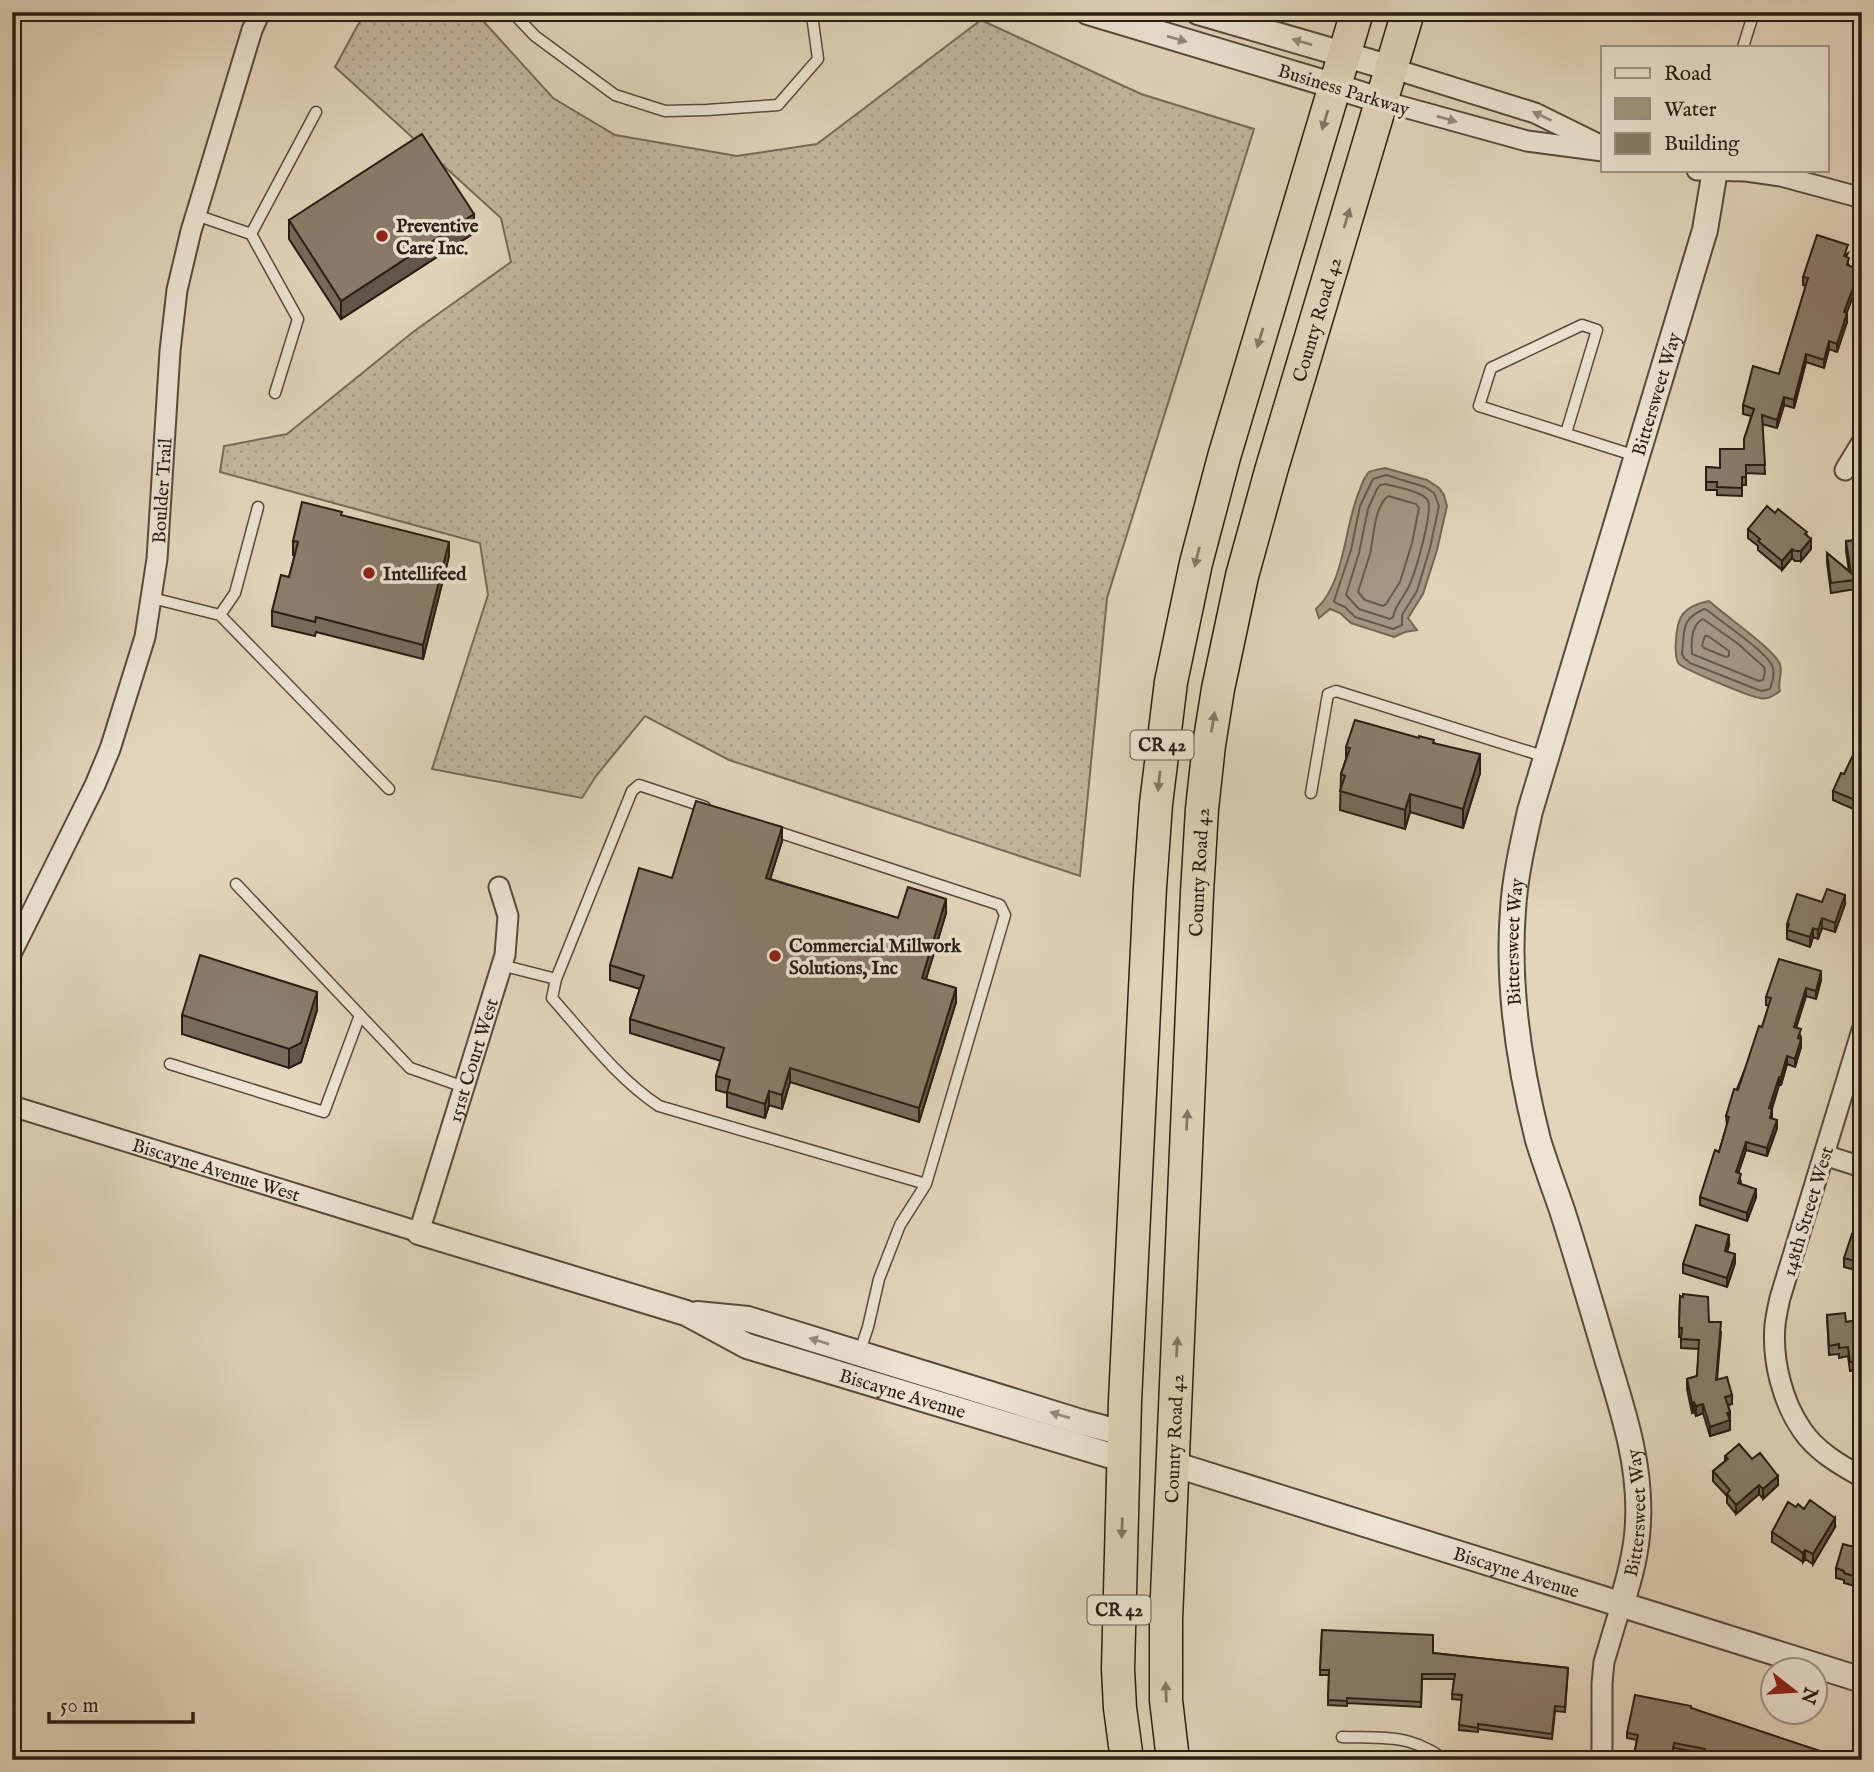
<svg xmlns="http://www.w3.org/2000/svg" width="1874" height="1772" font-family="'IM FELL English',serif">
	<defs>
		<pattern id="grass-dots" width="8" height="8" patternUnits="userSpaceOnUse" patternTransform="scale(1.75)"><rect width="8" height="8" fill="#c4b69f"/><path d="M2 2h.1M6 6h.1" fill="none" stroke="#a99c88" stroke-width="1.8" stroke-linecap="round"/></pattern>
	</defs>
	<rect width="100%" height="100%" fill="#e3d5bc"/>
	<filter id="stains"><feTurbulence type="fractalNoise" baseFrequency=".00286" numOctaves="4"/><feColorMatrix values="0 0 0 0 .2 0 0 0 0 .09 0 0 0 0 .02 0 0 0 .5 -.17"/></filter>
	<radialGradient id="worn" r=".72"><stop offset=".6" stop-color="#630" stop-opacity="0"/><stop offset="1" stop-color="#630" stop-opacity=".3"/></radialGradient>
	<path fill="url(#grass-dots)" stroke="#77695a" stroke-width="2" d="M365,12H475L553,98L615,135L737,156L817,144L981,20L1141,94L1254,129L1107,598L1080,876L729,760L645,716L596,776L582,798L432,769L488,595L480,543L220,472L224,446L287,434L413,332L511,262L501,218L335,67Z"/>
	<path fill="#a49683" stroke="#736557" stroke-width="2" d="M1385,468L1427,480L1439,488L1444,495L1447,506L1437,550L1423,594L1408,618L1417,630L1405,632L1394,637L1351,623L1340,613L1330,609L1319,618L1316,609C1345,583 1344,527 1359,492C1361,486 1364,477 1369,472C1373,470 1381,469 1385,468Z
		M1709,601C1724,615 1774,649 1780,664C1783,674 1777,682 1780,691C1775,695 1767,700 1760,698C1750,697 1686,670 1679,664C1673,657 1676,626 1681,617C1686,608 1699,603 1709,601Z"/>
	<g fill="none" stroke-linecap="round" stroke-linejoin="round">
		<path stroke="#67594c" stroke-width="2" d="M1386,475L1425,487L1434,493L1439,506L1430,548L1417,591L1402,615V625L1393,629L1355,617L1345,607L1336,603L1334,601L1351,550L1360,506L1373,479Z
			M1386,484C1396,487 1420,491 1427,499C1435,508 1414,577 1408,588C1403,598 1395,606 1393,617L1390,619L1359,609L1346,595L1359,553L1368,509L1377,489L1380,485Z
			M1388,496L1416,504L1419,508L1412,543L1400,582L1386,604L1383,606L1365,600L1358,592C1362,579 1366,567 1370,554C1374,537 1374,507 1388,496Z
			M1704,609L1707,610C1720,621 1770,654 1773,668C1775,674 1772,683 1770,689L1761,691L1690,663L1684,658L1682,654C1685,630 1680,620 1704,609Z
			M1703,619L1737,643L1764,667L1765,672L1763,680L1759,681L1692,654C1691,642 1691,625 1703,619Z
			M1705,636H1708L1729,651V656L1726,657L1704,648L1702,645Z"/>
		<g stroke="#584a3e" stroke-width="13">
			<path id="service" d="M512,12L535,36L615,95L665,111L707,110L778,105L818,59L812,15L814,12
				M1743,47L1754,12
				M196,215L251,234L298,319L275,393
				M251,234L316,112
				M1566,433L1597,330L1582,325L1491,368L1479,406L1636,456
				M152,598L220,615L389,789
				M220,615L235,593L258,507
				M1311,793L1328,694L1336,691L1546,757
				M236,884L410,1068L464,1087
				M501,965L556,979L552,998C585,1035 617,1078 659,1106L926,1184L1005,915L1000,905L769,829
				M556,979L632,791L639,785L705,807
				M170,1064L324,1112L360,1015
				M860,1351L868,1327L879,1279L900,1225L926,1184
				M1342,1737C1364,1738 1389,1736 1410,1742C1424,1746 1435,1753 1446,1760"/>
		</g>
		<g stroke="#584a3e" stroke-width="23">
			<g id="minor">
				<path d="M1391,68L1535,113L1602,146"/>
				<path d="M1382,101L1527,141L1603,151"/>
				<path d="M1697,170L1746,171L1781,176L1862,198"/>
				<path d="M1845,470L1862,442"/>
				<path id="s1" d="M12,952L95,785L110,749L145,637L157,559L170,351L177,290L191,231L252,30L260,12"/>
				<path d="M1862,1030L1780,1298C1778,1307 1776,1316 1775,1325C1772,1360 1782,1401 1802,1430C1816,1451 1840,1465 1862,1477"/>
				<path id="s2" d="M12,1106L419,1232L505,955L508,916L499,887"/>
				<path d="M1824,1155L1862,1167"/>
				<path d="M1602,1760V1683L1604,1662L1621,1605"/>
			</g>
		</g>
		<g stroke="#584a3e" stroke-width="28">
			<g id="tertiary">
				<path d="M1088,12L1335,86L1382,101"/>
				<path d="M1198,12L1391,68"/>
				<path id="s3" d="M419,1232L686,1313L747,1346L1125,1460"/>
				<path d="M697,1314L748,1319L1081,1422L1126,1434"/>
				<path id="s4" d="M1173,1464L1862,1680"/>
				<path id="s5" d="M1621,1605C1630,1577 1637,1551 1638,1522C1641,1467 1624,1414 1608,1362C1593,1311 1578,1260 1562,1210C1554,1187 1545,1163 1538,1140C1519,1065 1507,987 1513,910C1515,876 1523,843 1530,811L1705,230L1715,170"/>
			</g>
		</g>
		<g stroke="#2a1c14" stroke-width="35">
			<g id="trunk">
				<path d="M1127,1760L1120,1708L1118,1669L1125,1401L1150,887L1156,804L1171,682L1196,563L1224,457L1357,12"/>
				<path id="s6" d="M1173,1760L1166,1700V1619L1197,893L1202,809L1209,745L1218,689L1242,576L1271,471L1408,12"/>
			</g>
		</g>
		<use href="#service" stroke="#ede4d3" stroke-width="10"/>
		<use href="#minor" stroke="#ede4d3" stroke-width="19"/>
		<use href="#tertiary" stroke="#ede4d3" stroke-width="24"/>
		<use href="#trunk" stroke="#e3d5bc" stroke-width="32"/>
	</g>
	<path fill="#776b5c" stroke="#2a1c14" stroke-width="2" d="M289,220L474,233L341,319L289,239Z
		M1848,253L1846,257L1849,266L1860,278L1846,313L1847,322L1837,352L1829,349L1824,368L1806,362L1794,408L1784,405L1777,428L1762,424L1765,474L1746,473V485H1742V496L1717,495V490H1706V467L1720,468L1744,449L1751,416L1743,414V405L1779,374L1806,286L1803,285V277Z
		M1775,513L1807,535L1811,549L1801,561H1795L1792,558L1782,570L1758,550V546L1748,538V529Z
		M342,516L449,556L423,659L316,632L315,636L272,626V611L289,577L295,555H293V541Z
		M1862,540V588L1831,593L1827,562V553L1849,571L1846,551V541Z
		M1434,743L1480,773L1463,828L1410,812L1405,829L1340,810L1341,774L1346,759V747Z
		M1862,759V807L1860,812L1833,800V791L1844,774Z
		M782,841L770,879L898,918L946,913L926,979L956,1002L919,1122L790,1082L782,1109L769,1105L765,1118L727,1107V1093L716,1090V1076L721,1061L630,1033V1019L640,989L610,980V965L672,878Z
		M1822,902L1845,904L1835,932L1822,928L1818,939L1813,937L1810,947L1787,939V924Z
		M1821,980L1816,999L1806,996L1796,1027L1801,1037V1047L1795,1067L1787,1064L1781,1085H1779L1772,1109V1119L1777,1128L1767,1156L1746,1150L1738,1173L1741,1182L1740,1184L1756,1197L1747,1221L1700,1205V1197L1719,1152L1727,1125L1726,1116L1762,1027L1769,1006L1766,1005V997Z
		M317,1010L301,1062L289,1068L182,1034V1015Z
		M1862,1237V1272L1844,1267V1258Z
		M1729,1245L1727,1251L1735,1263L1727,1287L1683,1273V1264Z
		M1680,1296L1721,1332L1717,1380L1732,1404L1728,1405L1730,1412V1430L1710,1436L1703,1413L1696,1416L1694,1412L1692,1413L1687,1389V1379L1697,1376L1699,1349L1681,1348V1337H1679Z
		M1827,1315L1846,1322L1862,1320V1370L1850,1371L1848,1356L1839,1358V1354L1829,1355Z
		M1725,1456L1752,1459L1778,1485L1763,1499L1759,1494L1736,1514L1727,1503V1496L1713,1481V1471L1725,1461Z
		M1835,1527L1813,1564L1805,1559L1803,1562L1772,1542V1532Z
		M1862,1545V1588L1844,1583V1580L1836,1578V1568Z
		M1322,1630L1433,1653L1568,1668L1565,1712L1555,1711L1552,1739L1478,1729V1732L1459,1730L1462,1700L1452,1699L1454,1679H1422L1421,1707L1347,1703V1706L1328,1705L1329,1675H1320Z
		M1691,1708L1823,1757L1822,1760H1710L1703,1758V1753L1674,1748L1672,1760H1633L1637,1740L1627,1738V1733Z"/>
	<path fill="#61574b" stroke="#2a1c14" stroke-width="2" d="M474,214V233L341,319V301Z
		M1860,270V278L1844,320V312Z
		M1847,313V322L1837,352V344Z
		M1829,341V349L1824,368V360Z
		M1806,354V362L1794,408V400Z
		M1784,397V405L1777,428V420Z
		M1811,539V549L1801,561V551Z
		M449,542V556L423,659V645Z
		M1792,549V558L1782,570V561Z
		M1480,754V773L1463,828V809Z
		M1410,794V812L1405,829V810Z
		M782,827V841L766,892V878Z
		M1845,895V904L1835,932V923Z
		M946,899V913L922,992V978Z
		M1822,918V928L1818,939V930Z
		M1813,928V937L1810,947V937Z
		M1821,971V980L1816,999V991Z
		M956,988V1002L919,1122V1108Z
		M1806,988V996L1794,1035V1027Z
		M317,992V1010L301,1062L289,1068V1049Z
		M1801,1039V1047L1795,1067V1059Z
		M1787,1056V1064L1781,1085V1077Z
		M790,1068V1082L782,1109V1095Z
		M1779,1077V1085L1769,1116V1108Z
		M769,1091V1105L765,1118V1104Z
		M1777,1120V1128L1767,1156V1148Z
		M1746,1142V1150L1736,1180V1172Z
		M1756,1189V1197L1747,1221V1213Z
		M1729,1235V1245L1725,1260V1251Z
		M1735,1254V1263L1727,1287V1278Z
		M1732,1395V1404L1725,1406V1397Z
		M1694,1402V1412L1692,1413V1403Z
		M1703,1404V1413L1696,1416V1406Z
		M1730,1412V1430L1710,1436V1427Z
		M1778,1476V1485L1763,1499V1489Z
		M1759,1485V1494L1736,1514V1505Z
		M1835,1518V1527L1813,1564V1554Z
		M1805,1550V1559L1803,1562V1553Z"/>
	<path fill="#8a7c6b" stroke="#2a1c14" stroke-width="2" d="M422,134L474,214L341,301L289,220Z
		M1817,235L1848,245L1844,256L1849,258L1847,265L1860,270L1844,312L1847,313L1837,344L1829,341L1824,360L1806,354L1794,400L1784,397L1777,420L1762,415L1765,465H1746V477H1742V488L1717,487V482H1706V467L1720,468V449H1744V439L1754,409L1743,405L1753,366L1779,374L1808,278L1803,277Z
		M302,502L342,512L341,515L449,542L423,645L316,617L315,622L272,611L281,575L289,577L298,542L293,541Z
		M1767,506L1775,513L1778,509L1807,532L1805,534L1811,539L1801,551H1795L1792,549L1782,561L1758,541L1760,539L1748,529Z
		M1862,540V579L1831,583L1827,553L1851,573L1846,541Z
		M1355,720L1419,738V736L1434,740L1433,743L1480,754L1463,809L1410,794L1405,810L1340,791L1345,776L1341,774L1350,748L1346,747Z
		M1853,755L1862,759V797L1860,802L1833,791L1841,773L1844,774Z
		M696,801L782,827L766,878L898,918L908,887L946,899L922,978L956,988L919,1108L790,1068L782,1095L769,1091L765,1104L727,1092L730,1080L716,1076L724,1048L630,1019L644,976L610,965L639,868L672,878Z
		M1827,889L1845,895L1835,923L1822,918L1818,930L1813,928L1810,937L1787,930L1789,924H1787L1797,894L1822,902Z
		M200,955L317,992L301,1043L289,1049L182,1015Z
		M1779,959L1821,971L1816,991L1806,988L1794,1027L1801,1029L1798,1038L1801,1039L1795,1059L1787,1056L1781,1077H1779L1769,1108L1772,1109L1770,1118L1777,1120L1767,1148L1746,1142L1736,1172L1741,1174L1738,1183L1756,1189L1747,1213L1700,1197L1715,1150L1719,1152L1729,1117L1726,1116L1734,1089L1738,1090L1759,1026L1762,1027L1771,998L1766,997Z
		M1696,1225L1729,1235L1725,1251L1735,1254L1727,1278L1683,1264Z
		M1852,1234L1862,1237V1263L1844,1258Z
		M1683,1294L1708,1297L1709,1322H1721L1716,1380L1727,1377L1732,1395L1725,1397L1730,1412L1727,1413L1730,1420L1710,1427L1703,1404L1696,1406L1694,1402L1692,1403L1687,1379L1697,1376L1699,1340L1681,1339L1682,1328H1679L1680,1296L1683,1297Z
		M1845,1313L1846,1322L1862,1320V1360L1850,1362L1848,1347L1839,1348V1344L1829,1346L1827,1315Z
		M1739,1444L1752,1459L1760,1453L1778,1476L1763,1489L1759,1485L1736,1505L1727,1494L1730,1490L1713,1471L1728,1459L1725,1456Z
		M1810,1500L1835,1518L1813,1554L1805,1550L1803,1553L1772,1532L1788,1502L1796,1507L1798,1504L1804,1509Z
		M1843,1544L1858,1548L1859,1544L1862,1545V1579L1844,1573V1571L1836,1568Z
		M1322,1630L1433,1635V1653L1568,1668L1565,1707L1555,1706L1552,1734L1478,1724V1728L1459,1725L1462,1695L1452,1694L1455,1674H1422L1421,1702L1347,1698V1701L1328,1700L1329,1670H1320Z
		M1635,1695L1691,1706V1708L1823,1752L1821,1760H1711L1713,1756L1703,1753L1705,1749L1674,1743L1671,1760H1633L1638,1735L1627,1733Z"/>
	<defs><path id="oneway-solid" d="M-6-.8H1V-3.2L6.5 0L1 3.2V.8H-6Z" transform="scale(1.75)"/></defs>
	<g fill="#958a7d">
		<use href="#oneway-solid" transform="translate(1177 39) rotate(16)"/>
		<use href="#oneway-solid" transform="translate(1302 42) rotate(-164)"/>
		<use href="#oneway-solid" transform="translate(1542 116) rotate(-155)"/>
		<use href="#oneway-solid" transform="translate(1447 119) rotate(16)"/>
		<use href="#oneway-solid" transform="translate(819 1341) rotate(-163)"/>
		<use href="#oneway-solid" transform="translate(1060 1415) rotate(-163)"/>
	</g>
	<g fill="#867868">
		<use href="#oneway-solid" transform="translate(1325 120) rotate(107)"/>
		<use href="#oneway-solid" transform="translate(1347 218) rotate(-73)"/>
		<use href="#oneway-solid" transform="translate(1260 338) rotate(107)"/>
		<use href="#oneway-solid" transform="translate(1197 557) rotate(104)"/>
		<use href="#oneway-solid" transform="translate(1213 722) rotate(-81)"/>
		<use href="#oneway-solid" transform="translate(1159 781) rotate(96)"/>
		<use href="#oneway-solid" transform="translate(1187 1120) rotate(-87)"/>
		<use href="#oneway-solid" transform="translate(1177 1347) rotate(-87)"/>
		<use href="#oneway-solid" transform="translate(1122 1528) rotate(92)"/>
		<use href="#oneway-solid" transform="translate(1166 1692) rotate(-92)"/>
	</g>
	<g fill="#8f2418" stroke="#ede4d3" stroke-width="2.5">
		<circle cx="382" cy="236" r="7"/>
		<circle cx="369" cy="573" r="7"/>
		<circle cx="775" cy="956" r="7"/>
	</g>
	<g text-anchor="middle" stroke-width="7" stroke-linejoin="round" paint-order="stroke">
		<g fill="#ede4d3" stroke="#64584d" stroke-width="2">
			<rect x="1130.5" y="730.5" width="63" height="29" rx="5"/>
			<rect x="1087.5" y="1595.5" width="63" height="29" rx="5"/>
		</g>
		<g font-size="18" font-weight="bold" fill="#2a1c14">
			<text x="1162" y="751">CR 42</text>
			<text x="1119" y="1616">CR 42</text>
		</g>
		<g font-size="19" fill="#2a1c14" stroke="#ede4d3">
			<text transform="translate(1344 89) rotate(17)" y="7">Business Parkway</text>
			<text dy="7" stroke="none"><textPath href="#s6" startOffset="1456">County Road 42</textPath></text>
			<text dy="7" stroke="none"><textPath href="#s5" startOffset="1250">Bittersweet Way</textPath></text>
			<text dy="7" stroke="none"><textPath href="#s1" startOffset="490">Boulder Trail</textPath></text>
			<text dy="7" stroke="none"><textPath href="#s6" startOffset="889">County Road 42</textPath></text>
			<text dy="7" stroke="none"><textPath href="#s5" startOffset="682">Bittersweet Way</textPath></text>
			<text dy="7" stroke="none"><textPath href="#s2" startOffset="606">151st Court West</textPath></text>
			<text dy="7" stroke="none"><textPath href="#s2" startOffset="214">Biscayne Avenue West</textPath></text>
			<text transform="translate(1807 1211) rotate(-73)" y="7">148th Street West</text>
			<text dy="7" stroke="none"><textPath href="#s3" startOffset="511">Biscayne Avenue</textPath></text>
			<text dy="7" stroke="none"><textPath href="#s6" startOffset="322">County Road 42</textPath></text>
			<text dy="7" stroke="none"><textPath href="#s5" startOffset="94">Bittersweet Way</textPath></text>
			<text dy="7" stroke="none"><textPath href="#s4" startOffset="360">Biscayne Avenue</textPath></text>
		</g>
		<g font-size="19" font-weight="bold" fill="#2a1c14" stroke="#ede4d3" text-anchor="start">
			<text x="396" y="232">Preventive<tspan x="396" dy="22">Care Inc.</tspan></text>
			<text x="383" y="580">Intellifeed</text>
			<text x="789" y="952">Commercial Millwork<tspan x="789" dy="22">Solutions, Inc</tspan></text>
		</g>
	</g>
	<rect width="1874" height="1772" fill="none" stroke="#e3d5bc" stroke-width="42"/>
	<rect x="14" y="14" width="1846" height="1744" fill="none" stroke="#2a1c14" stroke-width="3.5"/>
	<rect x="21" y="21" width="1832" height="1730" fill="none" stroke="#2a1c14" stroke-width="2"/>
	<rect x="1601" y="46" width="228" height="126" fill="#ede4d3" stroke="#9f9487" stroke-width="2"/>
	<rect x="1615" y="68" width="35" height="10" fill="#ede4d3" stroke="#9f9487" stroke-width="2"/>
	<text x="1664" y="80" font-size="21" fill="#2a1c14">Road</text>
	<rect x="1615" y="98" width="35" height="21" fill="#a49683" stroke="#9f9487" stroke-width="2"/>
	<text x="1664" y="116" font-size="21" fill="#2a1c14">Water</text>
	<rect x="1615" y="133" width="35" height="21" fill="#8a7c6b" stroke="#9f9487" stroke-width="2"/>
	<text x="1664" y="150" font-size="21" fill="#2a1c14">Building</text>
	<g transform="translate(1794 1691) rotate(107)"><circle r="33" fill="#ede4d3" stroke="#9f9487" stroke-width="2"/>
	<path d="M0-5L12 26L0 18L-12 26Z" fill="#8f2418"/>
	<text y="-10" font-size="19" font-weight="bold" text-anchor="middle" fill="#2a1c14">N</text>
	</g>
	<path d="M49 1712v10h144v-10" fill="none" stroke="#2a1c14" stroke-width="3.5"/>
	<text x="60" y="1712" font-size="21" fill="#2a1c14" stroke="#ede4d3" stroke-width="5" paint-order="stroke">50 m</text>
	<rect width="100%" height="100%" filter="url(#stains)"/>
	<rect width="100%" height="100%" fill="url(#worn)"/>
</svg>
